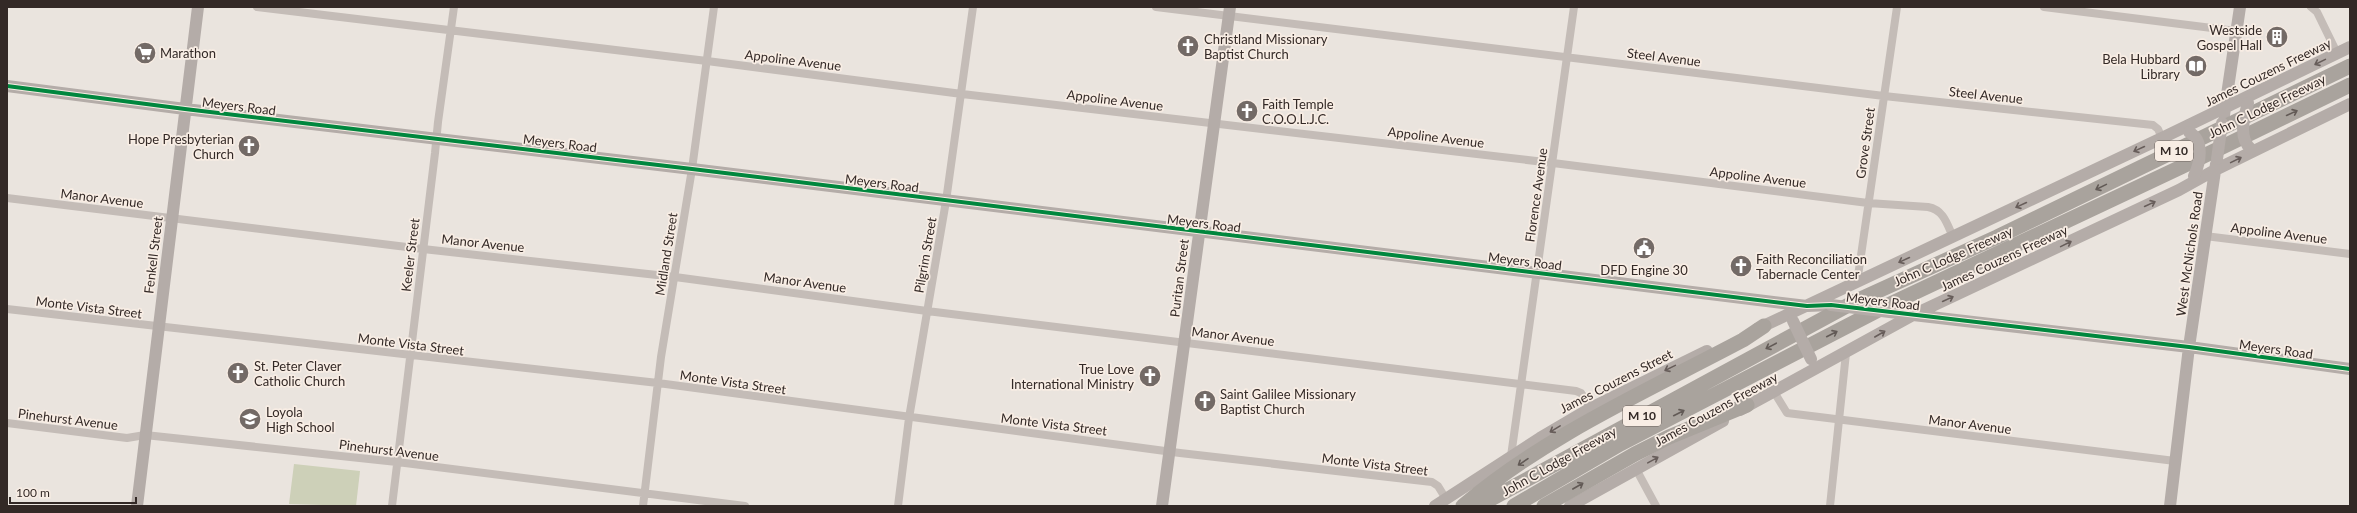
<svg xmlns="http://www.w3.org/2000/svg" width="2357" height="513" font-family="Lato,sans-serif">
	<rect width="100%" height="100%" fill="#eae4de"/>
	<path fill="#cdd0b8" d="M294,464L360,471L356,506L289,504Z"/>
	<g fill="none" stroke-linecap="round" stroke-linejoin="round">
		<path stroke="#c4bcb7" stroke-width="8" d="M257,7L707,61L962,94L1553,163L1868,203L1928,207C1944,210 1947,224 1953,237
			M1156,7L1884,96L2153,125L2158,129L2162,138
			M2044,7L2236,31
			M2311,7L2317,12L2337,53
			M7,198L423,249L675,277L927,311L1576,391L1581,393L1591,408
			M2205,236L2350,254
			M1857,283L1897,7
			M7,309L658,383L1180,453L1432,482L1438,486L1446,499
			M1774,392L1787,413L2175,461
			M7,423L127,438L145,435L397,462L745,506
			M1511,456L1574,7
			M1636,469L1656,506
			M392,506L435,153L438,122L454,7
			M643,506L661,357L692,169L714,7
			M898,506L909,418L946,201L973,7
			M1830,506L1846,353"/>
		<path stroke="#b4aca8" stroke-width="12" d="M7,86L185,109L692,169L1807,306L1831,305
			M2224,115L2240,7
			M1913,315L2189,347L2350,369
			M1757,329L2162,138L2350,47
			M1740,410L1913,315L2179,190L2215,170L2350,104
			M137,506L198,7
			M1162,506L1230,7
			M1435,506L1540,438L1591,408L1707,351
			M1570,506L1723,421
			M2170,506L2189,347L2216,164"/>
		<path stroke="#a9a39d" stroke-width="15" d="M1463,506C1545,436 1647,391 1743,340L1764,326
			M1478,506L1856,301L1997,237L2350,66
			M1514,506L1620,444L1884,307L2181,167L2350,85
			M1544,506L1635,454L1669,437L1747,405"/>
		<path stroke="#b4aca8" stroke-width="12" d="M2248,103C2244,117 2238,138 2251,149
			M2189,132C2205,141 2200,163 2194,176
			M2217,159L2222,123
			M1831,305L1898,313
			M1793,321L1811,359"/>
		<g stroke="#f8ede4" stroke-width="6">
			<path id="cycleway" d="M7,86L185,109L692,169L1807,306L1831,305L2189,347L2350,369"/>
		</g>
		<use href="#cycleway" stroke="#00873e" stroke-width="4"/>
	</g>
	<defs><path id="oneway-shaft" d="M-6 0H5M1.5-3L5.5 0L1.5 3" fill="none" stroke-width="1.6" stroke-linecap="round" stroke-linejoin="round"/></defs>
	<g stroke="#675d5a">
		<use href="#oneway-shaft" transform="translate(2320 62) rotate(154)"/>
		<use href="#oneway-shaft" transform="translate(2139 149) rotate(155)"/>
		<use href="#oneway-shaft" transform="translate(2236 160) rotate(-26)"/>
		<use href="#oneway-shaft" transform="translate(2150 204) rotate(-25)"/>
		<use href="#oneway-shaft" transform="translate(2021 205) rotate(155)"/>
		<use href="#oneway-shaft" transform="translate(2066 244) rotate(-26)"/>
		<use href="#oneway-shaft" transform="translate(1904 260) rotate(155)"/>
		<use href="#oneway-shaft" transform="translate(1948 299) rotate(-25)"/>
		<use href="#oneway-shaft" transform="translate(1880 334) rotate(-30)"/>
		<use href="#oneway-shaft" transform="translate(1670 368) rotate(154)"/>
		<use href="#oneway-shaft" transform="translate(1555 429) rotate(149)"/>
		<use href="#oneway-shaft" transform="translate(1653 460) rotate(-29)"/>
	</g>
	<g stroke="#625a56">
		<use href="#oneway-shaft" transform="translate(2292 113) rotate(-25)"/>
		<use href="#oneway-shaft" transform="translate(2101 187) rotate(154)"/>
		<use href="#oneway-shaft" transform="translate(1832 334) rotate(-27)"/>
		<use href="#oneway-shaft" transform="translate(1771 346) rotate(152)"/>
		<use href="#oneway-shaft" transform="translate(1679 413) rotate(-27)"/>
		<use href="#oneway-shaft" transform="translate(1523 462) rotate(146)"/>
		<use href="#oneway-shaft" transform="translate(1578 486) rotate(-30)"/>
	</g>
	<defs>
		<g id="building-disc" transform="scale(1.15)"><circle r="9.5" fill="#736a66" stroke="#f8ede4"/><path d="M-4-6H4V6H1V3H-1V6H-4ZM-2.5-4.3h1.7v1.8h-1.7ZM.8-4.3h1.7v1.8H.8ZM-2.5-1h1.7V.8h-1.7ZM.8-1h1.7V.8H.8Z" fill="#fff"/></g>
		<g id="church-disc" transform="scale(1.15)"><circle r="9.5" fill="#736a66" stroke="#f8ede4"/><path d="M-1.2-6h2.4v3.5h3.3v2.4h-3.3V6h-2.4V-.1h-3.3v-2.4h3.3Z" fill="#fff"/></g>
		<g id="supermarket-disc" transform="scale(1.15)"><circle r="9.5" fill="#736a66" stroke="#f8ede4"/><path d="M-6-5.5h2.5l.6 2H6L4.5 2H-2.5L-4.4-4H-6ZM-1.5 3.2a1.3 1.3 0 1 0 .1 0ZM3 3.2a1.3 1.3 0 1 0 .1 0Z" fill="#fff"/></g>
		<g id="library-disc" transform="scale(1.15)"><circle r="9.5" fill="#736a66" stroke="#f8ede4"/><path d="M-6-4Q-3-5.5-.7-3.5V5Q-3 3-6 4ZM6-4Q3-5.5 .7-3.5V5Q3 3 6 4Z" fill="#fff"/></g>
		<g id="civic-disc" transform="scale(1.15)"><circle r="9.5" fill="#736a66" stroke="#f8ede4"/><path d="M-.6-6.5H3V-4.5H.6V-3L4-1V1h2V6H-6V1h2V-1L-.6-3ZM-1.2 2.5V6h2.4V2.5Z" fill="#fff"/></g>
		<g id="school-disc" transform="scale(1.15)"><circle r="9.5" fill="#736a66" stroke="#f8ede4"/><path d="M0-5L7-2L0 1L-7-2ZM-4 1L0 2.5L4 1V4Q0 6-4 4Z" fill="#fff"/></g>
	</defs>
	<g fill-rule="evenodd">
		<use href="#building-disc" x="2277" y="37"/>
		<use href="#church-disc" x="1188" y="46"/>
		<use href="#supermarket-disc" x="145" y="53"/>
		<use href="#library-disc" x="2196" y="66"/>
		<use href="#church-disc" x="1247" y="111"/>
		<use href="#church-disc" x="249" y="146"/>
		<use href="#civic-disc" x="1644" y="248"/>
		<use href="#church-disc" x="1741" y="266"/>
		<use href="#church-disc" x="238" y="373"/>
		<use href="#church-disc" x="1150" y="376"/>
		<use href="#church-disc" x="1205" y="401"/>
		<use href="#school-disc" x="250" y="419"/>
	</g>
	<g text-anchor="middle" stroke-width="3.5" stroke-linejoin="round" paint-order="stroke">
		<g fill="#f8ede4" stroke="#6e645f" stroke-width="1">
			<rect x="2155" y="141" width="38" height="20" rx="3"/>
			<rect x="1623" y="406" width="38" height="20" rx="3"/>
		</g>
		<g font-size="12" font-weight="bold" fill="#332926">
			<text x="2174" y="155">M 10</text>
			<text x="1642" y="420">M 10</text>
		</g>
		<g font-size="13" fill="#332926" stroke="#f8ede4" text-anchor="start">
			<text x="2262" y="35" text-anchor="end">Westside<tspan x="2262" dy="15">Gospel Hall</tspan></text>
			<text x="1204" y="44">Christland Missionary<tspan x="1204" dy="15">Baptist Church</tspan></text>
			<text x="160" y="58">Marathon</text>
			<text x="2180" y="64" text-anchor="end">Bela Hubbard<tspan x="2180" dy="15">Library</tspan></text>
			<text x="1262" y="109">Faith Temple<tspan x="1262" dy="15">C.O.O.L.J.C.</tspan></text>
			<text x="234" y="144" text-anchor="end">Hope Presbyterian<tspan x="234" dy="15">Church</tspan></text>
			<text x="1756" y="264">Faith Reconciliation<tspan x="1756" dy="15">Tabernacle Center</tspan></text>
			<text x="1644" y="275" text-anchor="middle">DFD Engine 30</text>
			<text x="254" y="371">St. Peter Claver<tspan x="254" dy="15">Catholic Church</tspan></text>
			<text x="1134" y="374" text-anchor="end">True Love<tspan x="1134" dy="15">International Ministry</tspan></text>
			<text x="1220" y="399">Saint Galilee Missionary<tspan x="1220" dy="15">Baptist Church</tspan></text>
			<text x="266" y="417">Loyola<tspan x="266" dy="15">High School</tspan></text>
		</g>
		<g font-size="13" fill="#332926" stroke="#f8ede4">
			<text transform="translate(1664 57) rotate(7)" y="5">Steel Avenue</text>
			<text transform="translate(793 60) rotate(7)" y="5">Appoline Avenue</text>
			<text transform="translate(2268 72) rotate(-26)" y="5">James Couzens Freeway</text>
			<text transform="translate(1986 95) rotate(6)" y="5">Steel Avenue</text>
			<text transform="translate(1115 100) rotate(7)" y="5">Appoline Avenue</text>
			<text transform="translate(239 106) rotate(7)" y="5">Meyers Road</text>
			<text transform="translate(2267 106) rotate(-26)" y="5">John C Lodge Freeway</text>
			<text transform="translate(1436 137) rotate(7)" y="5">Appoline Avenue</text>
			<text transform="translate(560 143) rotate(7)" y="5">Meyers Road</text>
			<text transform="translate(1865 143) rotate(-82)" y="5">Grove Street</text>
			<text transform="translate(1758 177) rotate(7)" y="5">Appoline Avenue</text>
			<text transform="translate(882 183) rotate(7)" y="5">Meyers Road</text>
			<text transform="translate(1536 195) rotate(-82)" y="5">Florence Avenue</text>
			<text transform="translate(102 198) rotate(7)" y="5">Manor Avenue</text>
			<text transform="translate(1204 223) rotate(7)" y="5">Meyers Road</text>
			<text transform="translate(2279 233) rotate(7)" y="5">Appoline Avenue</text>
			<text transform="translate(483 243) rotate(6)" y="5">Manor Avenue</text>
			<text transform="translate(666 254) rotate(-81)" y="5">Midland Street</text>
			<text transform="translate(2189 254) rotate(-82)" y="5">West McNichols Road</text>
			<text transform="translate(153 255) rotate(-83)" y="5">Fenkell Street</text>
			<text transform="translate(410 255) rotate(-83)" y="5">Keeler Street</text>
			<text transform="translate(925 255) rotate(-80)" y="5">Pilgrim Street</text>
			<text transform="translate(1953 256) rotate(-24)" y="5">John C Lodge Freeway</text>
			<text transform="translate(2004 258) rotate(-25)" y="5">James Couzens Freeway</text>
			<text transform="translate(1525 261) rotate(7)" y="5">Meyers Road</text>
			<text transform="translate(1179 278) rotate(-83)" y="5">Puritan Street</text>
			<text transform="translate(805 282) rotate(8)" y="5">Manor Avenue</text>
			<text transform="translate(1883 301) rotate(7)" y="5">Meyers Road</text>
			<text transform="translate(89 307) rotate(7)" y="5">Monte Vista Street</text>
			<text transform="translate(1233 336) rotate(7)" y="5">Manor Avenue</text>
			<text transform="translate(411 344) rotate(7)" y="5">Monte Vista Street</text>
			<text transform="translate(2276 349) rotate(8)" y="5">Meyers Road</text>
			<text transform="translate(1616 381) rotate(-27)" y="5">James Couzens Street</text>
			<text transform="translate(733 382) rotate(8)" y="5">Monte Vista Street</text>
			<text transform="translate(1716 409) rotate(-29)" y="5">James Couzens Freeway</text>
			<text transform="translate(68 419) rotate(7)" y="5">Pinehurst Avenue</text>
			<text transform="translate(1054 424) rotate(7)" y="5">Monte Vista Street</text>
			<text transform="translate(1970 424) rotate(7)" y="5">Manor Avenue</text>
			<text transform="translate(389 450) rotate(7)" y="5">Pinehurst Avenue</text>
			<text transform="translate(1559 461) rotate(-29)" y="5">John C Lodge Freeway</text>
			<text transform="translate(1375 464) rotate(7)" y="5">Monte Vista Street</text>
		</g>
	</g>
	<rect width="2357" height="513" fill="none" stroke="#332926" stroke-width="16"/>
	<path d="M10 497v6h126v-6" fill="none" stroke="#332926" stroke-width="2"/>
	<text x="16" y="497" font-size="12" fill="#332926" stroke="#f8ede4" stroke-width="3" paint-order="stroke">100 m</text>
</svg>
